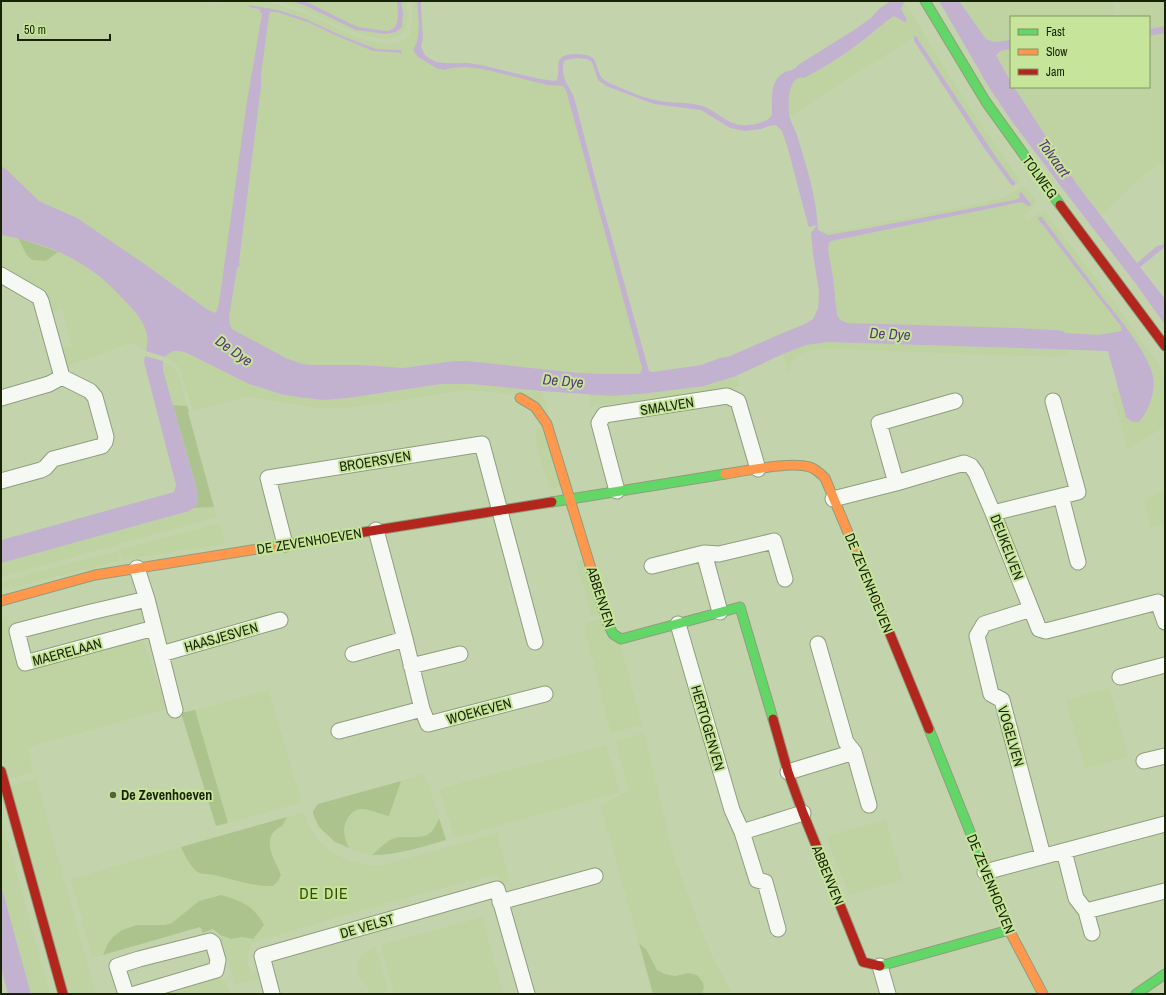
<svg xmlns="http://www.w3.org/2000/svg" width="1166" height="995" font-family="'Archivo Narrow',sans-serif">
	<rect width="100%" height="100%" fill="#c3d4ac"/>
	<path fill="#bed3a1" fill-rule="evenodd" d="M1,1H193L209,3L224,4V3L208,1C231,1 255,0 278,5C291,8 303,13 316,18C337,28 376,50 400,42C416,37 412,14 411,1H417C418,17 422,36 413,50L437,63L462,64L532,80L557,82L558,77L565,84L642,368L641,372L639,374H600L579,373L467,361H454L403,368L362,365H314L302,364L287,358L232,329C226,321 218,314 208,310L146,265L77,218L39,201L6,169L1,166ZM249,5L278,10L306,19L340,35L376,49L398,51C380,61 332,32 314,25C306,21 297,18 288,15C282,13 276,11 270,12L269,14L264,11L249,7Z
		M278,1H292L304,5L356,30L393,33L399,30L403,13L401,1H406C407,10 410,23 404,31C388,54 326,19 307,11C298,7 288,4 278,1Z
		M304,1H397C398,12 402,30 386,31L358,27L341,19Z
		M959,1H1114V17H1011V40L994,42L986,39Z
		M1120,1H1165V26L1149,29V17H1120Z
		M904,2H905C940,63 979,123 1020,180L1019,183L1014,186L1015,182L1011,178L994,154L917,37H914L790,116C786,106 789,74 804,77C825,67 844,55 863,41C874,33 883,23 895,16L903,21L907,20L901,9Z
		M1165,33V165L1159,164L1144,175L1101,215L1076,183L1014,87H1149V36Z
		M1011,49V82L996,55L1001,51Z
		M1022,187H1025L1037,202L1034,204L1035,205L1024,215L1028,221L1039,212L1040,213L1044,211L1113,301L1165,373V426L1128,450L1112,393L1119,391L1126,417H1143C1150,406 1156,390 1153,377C1146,350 1123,323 1106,302C1085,274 1063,245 1042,217L1123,331L1099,335L1065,333L1055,330L1017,328L848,323L842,321L837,315L833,277L828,250L829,242L831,241L1022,202L1028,206L1019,193L1020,198L1014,200L869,228L828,235L818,230H822L829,232L844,230L989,201L1005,197Z
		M1,235L18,238L26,254L46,261L58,252C70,257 81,263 91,270C109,282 144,314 147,335C148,340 147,346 146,351L132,343L67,366L61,349L72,346L62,309L51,313L1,271Z
		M828,342L1067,350V355H1060L1055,357L830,349C807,352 790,349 789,377L783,354L806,345Z
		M178,350L187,353L249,384L284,395L305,398L324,400L348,398L441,384H471L542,391L550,421L516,395L479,391H461L446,393L356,407L336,408H315L256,398H242L193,411L180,370L175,363L165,357L171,352Z
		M163,361L174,367L179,375L187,406L173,405L163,370Z
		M736,376L739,387L632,403L631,402C618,404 605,404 592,406L589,394L612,396L704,386Z
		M544,426L561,487L549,489L537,446L536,439V429Z
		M1165,488V524L1151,528V524L1144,501Z
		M214,507L217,517L1,577V563L189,511L193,508Z
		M219,523L225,544L122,560L119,550Z
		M117,551L119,561L10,588L1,589V582Z
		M584,559L599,615L592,617L576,561Z
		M7,616L21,668L136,639L143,640L166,709L33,746L28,750L33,772L8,779L1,754V618Z
		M600,619L620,644L642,725L611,733L584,624Z
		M1110,688L1128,757L1085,769L1066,700Z
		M265,691L269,692L301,801L300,803L228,823L195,710Z
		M644,733L672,851L702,932L713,958L733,994H702C706,985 703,982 697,975L689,973L675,976L665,974L657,970L647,949L639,943L601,805L629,790L615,741Z
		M606,745L620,792L457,837L453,833L439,790L453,785Z
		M424,774L431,793L439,818L435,829L431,833L422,837L394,838L382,846L372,855H369L349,848C344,838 341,825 350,815C353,812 357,809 361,809C370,809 380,814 389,816L401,781Z
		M36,779L96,994H69L10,786Z
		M304,812C306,816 306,820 308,824C317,845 342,861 363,864C369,865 376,865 382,865L496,834L510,881L502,883L497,874L380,905L251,943L247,960L251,974L259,972L260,978L235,985L220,935L231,939L243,937L253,939V910L244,903L221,895L211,897L199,901L172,923L165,925H137L108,943L103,955L92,958L71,879L181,847L186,857L201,874L217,875L264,887L281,875C274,858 259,837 282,826L287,817Z
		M1,815L50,994H31L1,885Z
		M886,820L902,880L849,895L826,836Z
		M482,917L503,994H394L381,945Z
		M376,947L389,994H369C368,992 369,990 368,988C367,983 360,979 358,974C354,962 365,949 376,947Z
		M216,978L225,981L230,994H153L213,979L215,980Z"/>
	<path fill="#acc38e" d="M18,238L48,248L58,252L46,261L32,260L26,254Z
		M173,405L187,406L189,411L188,412L214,507L193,508L197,490Z
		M195,710L228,823L216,826L181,713Z
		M401,781L389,816C380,814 370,809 361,809C357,809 353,812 350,815C341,825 344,838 349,848L335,842L319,827L313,814V811L318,804Z
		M287,817L282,826C259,837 274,858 281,875L278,881L273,886C253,887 233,879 214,875C209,874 201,875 196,871C191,867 184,854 181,847Z
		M439,818L446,840C422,847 398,855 372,855C378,850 387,840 395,838C397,837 401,837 404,837C424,837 431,839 439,818Z
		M221,895C242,901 254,906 264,925L253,939L242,937L231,939L220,935L213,929L202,933V930L200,927L103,955L108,943L114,936L122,930L137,925H165L172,923L199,901Z
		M639,943L646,949L657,970L665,974L675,976L689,973L697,975C703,982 706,985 702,994H653Z"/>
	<path fill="#c2b2d0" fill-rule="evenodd" d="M292,1H304L309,3L341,19L358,27L386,31C401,30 398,12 397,1H401L403,13L402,27L396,32L386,34L356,30L304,5Z
		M417,1H421V6L423,38L421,47L425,55L430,59L437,62L444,63H468L481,65L540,79L556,81C561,74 555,62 562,57C566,54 573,54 577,54C597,55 594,60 600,75C602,79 606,81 609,83C624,89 640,97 656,100C671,104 691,101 705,107C717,112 728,124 741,125C751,126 767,123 772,115C772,100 769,80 785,72C790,70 794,71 798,65L854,30L871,18L880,8L888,3L889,1H903L904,2L901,9L907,20L906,22L903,21L894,16C883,23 873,33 862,41C844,55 825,67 804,78C789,74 788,102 789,112C789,119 794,127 797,135C806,165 817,198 818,230L828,235L869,228L1014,200L1020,198L1019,193L1021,192L1031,204L1030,206H1028L1022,202L831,241L829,243L828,250L833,277L837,315C840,320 842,321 848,323L1017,328L1055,330L1063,331L1065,333L1099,335L1122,331L1120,325L1038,219L1039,217H1042C1063,245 1085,274 1106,302C1123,323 1146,350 1153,376C1156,391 1149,411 1139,422H1132L1126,417L1108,351L828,342L806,345L783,354L736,376L704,386L650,393L612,396L542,391L471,384H441L348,398L324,400L305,398L284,395L249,384L187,353C177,350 173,349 165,357L146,351C147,346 148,340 147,335C145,322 133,309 124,300C114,289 104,279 92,271C66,252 33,240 1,235V166L6,169L39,201L77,218L146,265L208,310L216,313L219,303L247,101L262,14L259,9L249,7V5L278,10L306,19L340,35L376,49L401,50L402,53L373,51L337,36L310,23L277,12H270L269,15L261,75V87L239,262L240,266L237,268L229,317L230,325L232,329L286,358L302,364L314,365H362L403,368L454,361H467L579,373L600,374H639L641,372L642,368L566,90L563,86L548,85L483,69L466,67L452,68L443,70L436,68L418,57L413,50C422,36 418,17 417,1ZM578,58L587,59L592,62L598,80L606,86L654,104L701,110L730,128L745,131L761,129L769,126L776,125L782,131L788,149L808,225L809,227L817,225L811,233L813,254L819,292L818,308L813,319L805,324L778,335L730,356L720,358L701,365L653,372L649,371L598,189L574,97L565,80L563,72V64L564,61L566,60Z
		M939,1H959L986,39L994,42L1011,40V49L1001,51L996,55L1011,82V87H1014L1076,183L1137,263L1157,246L1162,245L1165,243V247L1140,267L1165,299V325L1136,284L1059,184L1011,120L990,89Z
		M1165,26V33L1149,36V29Z
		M914,36L917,37L919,41L994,154L1011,178L1015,182V185L1012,186L984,148L914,41Z
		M145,356L163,361V370L197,490L198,500L196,507L189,511L1,563V540L174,492L176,485L144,362Z
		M1,885L31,994H8L1,968Z"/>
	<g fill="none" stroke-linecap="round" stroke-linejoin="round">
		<g stroke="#909d7e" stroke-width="17">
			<path id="street" d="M1,275L39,297L41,301L62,377L90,391L95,397L106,437L105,442L102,446L53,459L45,468L41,470L1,481
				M1,398L49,384L62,377
				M896,483L879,423L955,401
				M617,491L599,423L604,415L727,396L738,401L758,469
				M1061,496L1078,562
				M833,499L896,483L964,463L971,466L976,473L993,513L1039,629L1046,631L1158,602L1165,622
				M993,513L1078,492L1053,401
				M376,530L405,639L422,709L428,724L545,694
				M285,544L268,478L482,444L535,642
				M704,553L720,612
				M652,566L704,553L719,554L774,541L785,579
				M137,568L147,599L175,710
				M147,599L91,612L17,631L25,663L154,628
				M1031,609L984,624L977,636L991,694L1002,700L1043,856
				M678,624L732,810L742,832L757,880L765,882L778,929
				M818,644L846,742L854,752L869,805
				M161,654L280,620
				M353,654L405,639
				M411,666L460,654
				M1120,677L1165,665
				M339,731L422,709
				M1144,761L1165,756
				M788,772L854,752
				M742,832L803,813
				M1064,851L1076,898L1086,911
				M985,872L1165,824
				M500,902L595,876
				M1092,933L1086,911L1165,891
				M880,966L888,994
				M126,994L117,966L139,959L210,941L213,943L218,960L216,970L135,994
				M272,994L262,956L497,889L527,994"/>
		</g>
		<g stroke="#909d7e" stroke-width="11">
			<path id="fast" d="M925,1L986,102L1060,205
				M552,502L725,474
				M593,575L608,624L613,634L621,639L740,607L773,719
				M929,729L1002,912
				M880,966L1009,930
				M1136,994L1165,974"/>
		</g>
		<g stroke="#909d7e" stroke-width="11">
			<path id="slow" d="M520,398L535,407L547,424L593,575
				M725,474C747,471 789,461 810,467C816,469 820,473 825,478L865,573
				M1,601L95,575L333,537
				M1002,912L1009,930L1043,994"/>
		</g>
		<g stroke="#909d7e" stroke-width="11">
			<path id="jam" d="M1060,205L1165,346
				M333,537L552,502
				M865,573L929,729
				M773,719L788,772L803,813L863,962L880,966
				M1,771L63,994"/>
		</g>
		<use href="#street" stroke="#f6f9f3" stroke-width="15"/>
		<use href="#fast" stroke="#63d668" stroke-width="9"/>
		<use href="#slow" stroke="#ff974d" stroke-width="9"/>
		<use href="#jam" stroke="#b3261e" stroke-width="9"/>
	</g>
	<circle fill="#546140" stroke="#c6e59b" stroke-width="1.5" cx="113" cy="795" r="4"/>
	<g text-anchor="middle" stroke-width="4" stroke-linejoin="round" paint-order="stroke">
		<g font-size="14" fill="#182306" stroke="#c6e59b">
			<text transform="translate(1040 177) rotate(54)" y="5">TOLWEG</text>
			<text transform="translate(667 406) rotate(-9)" y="5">SMALVEN</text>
			<text transform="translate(375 461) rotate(-9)" y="5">BROERSVEN</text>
			<text transform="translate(309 541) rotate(-9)" y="5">DE ZEVENHOEVEN</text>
			<text transform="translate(1007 547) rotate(69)" y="5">DEUKELVEN</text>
			<text transform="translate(869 583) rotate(68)" y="5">DE ZEVENHOEVEN</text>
			<text transform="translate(601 597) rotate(72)" y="5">ABBENVEN</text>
			<text transform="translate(221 637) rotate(-16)" y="5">HAASJESVEN</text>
			<text transform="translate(67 652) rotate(-15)" y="5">MAERELAAN</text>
			<text transform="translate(479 711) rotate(-15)" y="5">WOEKEVEN</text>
			<text transform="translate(708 728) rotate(74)" y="5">HERTOGENVEN</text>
			<text transform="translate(1011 736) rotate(74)" y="5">VOGELVEN</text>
			<text transform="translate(828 875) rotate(68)" y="5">ABBENVEN</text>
			<text transform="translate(991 884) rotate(68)" y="5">DE ZEVENHOEVEN</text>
			<text transform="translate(367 926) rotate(-16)" y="5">DE VELST</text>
		</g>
		<g font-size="14" font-weight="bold" fill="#182306" stroke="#c6e59b" text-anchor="start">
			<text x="121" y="800">De Zevenhoeven</text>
		</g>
		<g font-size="15" font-style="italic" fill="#5d377e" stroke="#c6e59b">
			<text transform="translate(1054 158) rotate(54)" y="5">Tolvaart</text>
			<text transform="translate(890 334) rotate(3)" y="5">De Dye</text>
			<text transform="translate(234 351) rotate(35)" y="5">De Dye</text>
			<text transform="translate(563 381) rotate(5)" y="5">De Dye</text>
		</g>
		<g font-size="16" letter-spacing="1" fill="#364e00" stroke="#c6e59b">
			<text x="324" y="899">DE DIE</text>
		</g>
	</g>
	<rect width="1166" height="995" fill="none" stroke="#182306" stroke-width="4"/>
	<rect x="1010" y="16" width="140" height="72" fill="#c6e59b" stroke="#80975f"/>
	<rect x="1018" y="29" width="20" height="6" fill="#63d668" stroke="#80975f"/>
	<text x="1046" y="36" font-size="12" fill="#182306">Fast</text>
	<rect x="1018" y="49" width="20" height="6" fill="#ff974d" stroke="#80975f"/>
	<text x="1046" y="56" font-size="12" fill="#182306">Slow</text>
	<rect x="1018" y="69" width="20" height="6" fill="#b3261e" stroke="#80975f"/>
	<text x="1046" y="76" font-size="12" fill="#182306">Jam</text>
	<path d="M18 34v6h92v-6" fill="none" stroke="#182306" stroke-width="2"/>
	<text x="24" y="34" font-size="12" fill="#182306" stroke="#c6e59b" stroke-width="3" paint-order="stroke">50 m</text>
</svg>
